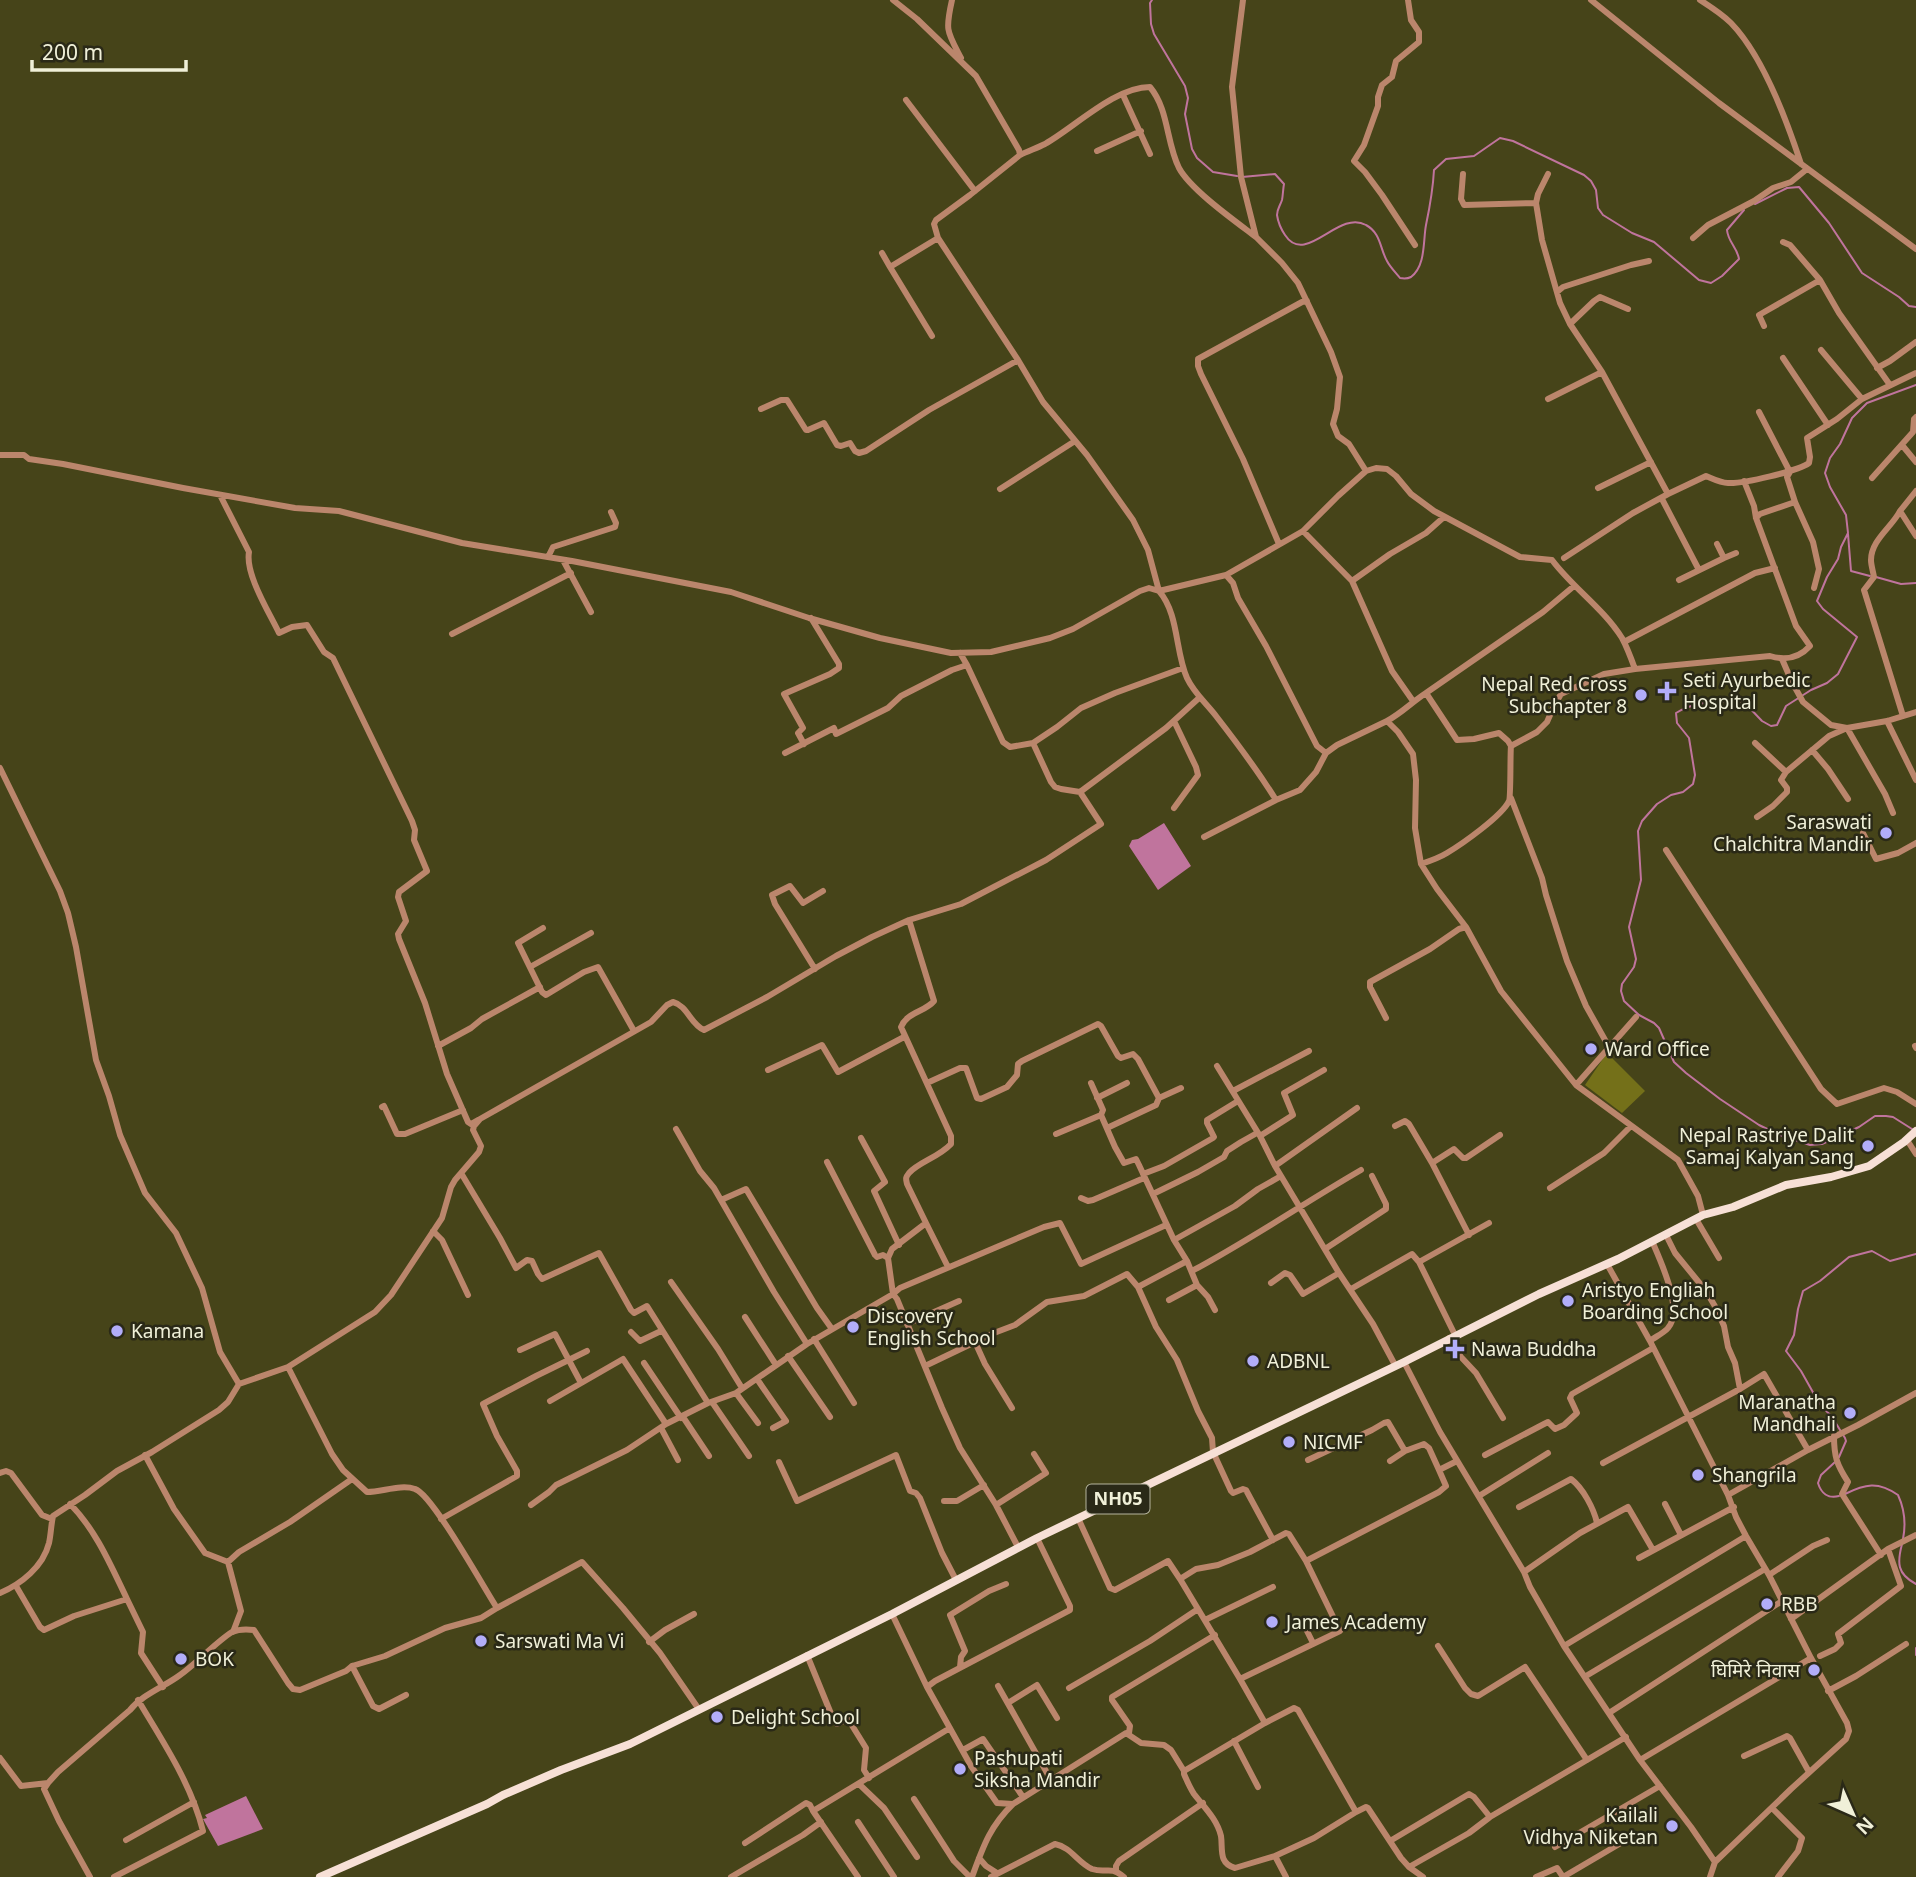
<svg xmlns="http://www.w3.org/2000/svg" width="1916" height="1877" font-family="'Noto Sans','Noto Sans Devanagari',sans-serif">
	<rect width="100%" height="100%" fill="#464419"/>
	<path fill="#747019" d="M1607,1053L1645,1091L1622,1113L1585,1085Z"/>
	<path fill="#c0749d" d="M1164,823L1191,866L1158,890L1129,846L1132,840L1138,839Z
		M246,1796L263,1829L218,1846L203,1819L207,1818L205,1815Z"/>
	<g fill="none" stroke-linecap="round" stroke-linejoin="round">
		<path stroke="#c0749d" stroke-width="2" d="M1152,0L1150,3L1151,24L1154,34L1185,86L1188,98L1185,114L1192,149L1197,158L1213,172L1237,176
			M1242,177L1275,174L1284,184C1283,189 1283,195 1282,200C1280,206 1277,209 1277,215C1278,222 1281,229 1285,235C1306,267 1338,209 1366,225C1381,233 1380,249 1387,261C1390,267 1396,273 1400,278C1405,279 1407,279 1411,277C1426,266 1423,240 1426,225C1430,206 1433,188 1434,170L1446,159L1474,156L1500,138L1513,141L1584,175L1591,181L1596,190L1598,208L1603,215L1632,233L1654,242L1699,280L1711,283L1722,276L1739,259C1737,247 1728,242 1727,230L1744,210
			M1755,204L1787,188L1799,187L1829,223L1862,273L1899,297L1909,306L1916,307
			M1848,534L1851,571L1870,576
			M1876,577L1901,584L1916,583
			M1912,1129L1893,1117L1886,1116H1875L1859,1127L1822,1144L1810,1145L1782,1136L1759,1125L1720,1099L1686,1073L1674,1062L1659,1028L1654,1023L1639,1015L1624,1001L1621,991L1622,984L1634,967L1636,959L1629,927L1641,880L1638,831L1642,821L1657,804L1671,795L1683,792L1693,784L1695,775L1689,738L1677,723L1676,713C1697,700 1719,702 1743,701L1762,721L1771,726L1777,725L1786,706L1811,690L1827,683L1838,674L1857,637L1823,609L1817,601L1827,577L1838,559L1841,547L1848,533L1846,515L1830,487L1825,473L1830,458L1840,444L1852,418L1867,403L1916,385
			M1839,1457L1846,1441L1845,1438L1832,1417L1819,1403L1801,1371L1786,1351L1794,1335L1798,1309L1803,1291L1820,1281L1849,1257L1872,1251L1890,1261L1916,1254
			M1835,1462L1821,1475L1818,1483C1821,1493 1828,1499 1839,1496
			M1845,1494C1865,1484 1878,1481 1898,1495C1904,1508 1906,1524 1903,1539
			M1902,1544C1897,1563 1897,1574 1916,1584
			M1916,1648V1655"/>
		<path stroke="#bb866c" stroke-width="6" d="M893,0L917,19L976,76L1019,150L1020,155L970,195L936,220L934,224L938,238L1018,360L1043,402L1087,455L1133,520L1148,550L1159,591C1179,614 1175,651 1187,678C1194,693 1206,703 1216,716C1237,743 1258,771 1276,800
			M952,0C945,31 947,31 961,58
			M1243,0L1232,87L1241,177L1256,237L1282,263L1298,283L1331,352L1340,377L1337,409L1333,424L1338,436L1349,444L1366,471L1376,468L1387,469L1396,476L1411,494L1434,511L1520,557L1552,560C1573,588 1603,608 1622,638C1627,647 1631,658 1635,669L1770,656C1786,661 1799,658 1810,646L1796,626L1756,518L1754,506L1744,481
			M1408,0L1411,20L1419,32V42L1396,61L1392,77L1382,85L1378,97V106L1364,145L1354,161L1365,172L1382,195L1415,245
			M1591,0L1719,103L1916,249
			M1700,0C1711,7 1722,14 1731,23C1763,56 1787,121 1801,164
			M1123,95L1150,154
			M906,100L975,191
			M1097,151L1141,131
			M1020,155C1028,151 1037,148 1045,144C1075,127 1115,87 1150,87C1169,110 1166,142 1179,168C1191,190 1235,221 1256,237
			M1463,174L1461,199L1464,205L1536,203
			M1548,174L1538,194L1536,203L1542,240L1560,303L1570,324L1602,372L1668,494
			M1693,238L1708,225L1754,201L1773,188L1791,182L1807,169
			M1783,242L1790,245L1820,280L1839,313L1890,385
			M882,253L890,267
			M1557,292L1563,287L1631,265L1649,261
			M1570,324L1594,301L1600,297L1628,309
			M1764,326L1759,315L1820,280
			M932,336L890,267L938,238
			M1821,350L1862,399
			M1783,358L1828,425
			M1877,368L1890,361L1916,342
			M1548,399L1602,372
			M761,409L781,400H787L806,430H808L824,423L837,445L841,446L850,443L855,451L859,453L866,451L929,410L1018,360
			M1902,445L1916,462
			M0,455H24L29,459L63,464L183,488L295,508L339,511L462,543L572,561L731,592L809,618L880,638L951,653L991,652L1050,638L1073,629L1140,591L1149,588L1159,591L1226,575L1233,583L1238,598L1266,646L1317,746L1326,753L1337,745L1387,721L1398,732L1413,754L1416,780L1415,828L1421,864L1437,889L1466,927L1501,991L1576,1085L1678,1160L1698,1196L1703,1215
			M1872,478L1913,432L1914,419L1916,417
			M1598,488L1651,462
			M1000,489L1075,441
			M1916,491L1900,511L1916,536
			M220,495L249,552C245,574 269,612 279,633L292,627L307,625L324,652L333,658L412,821L415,830L414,840L427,871L399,892L398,897L406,921L398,934L399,939L425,1003L447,1074L468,1122L471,1124L478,1120
			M1662,499L1699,570
			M1795,502L1813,542L1819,569L1814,588
			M1900,511C1892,527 1871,540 1871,560C1871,565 1873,571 1874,577L1864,590L1903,716
			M1756,518L1760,514L1795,502L1787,477L1790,472L1759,412
			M1303,531L1352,581L1392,671L1413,701
			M1279,544L1243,459L1201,374L1198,366V359L1302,302L1307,301
			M548,557L553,547L615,527L616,523L611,512
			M1564,558L1633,513L1668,494L1706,476C1713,479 1721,483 1728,483C1743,484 1798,471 1809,463L1810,457L1807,438L1837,419L1862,399L1916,373
			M1724,558L1736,553
			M563,560L591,612
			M1226,575L1303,531L1338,496L1366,471
			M1679,580L1724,558L1717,544
			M1352,581L1390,554L1426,533L1444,517
			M452,634L571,573
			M1624,642L1755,573L1775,568
			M960,653L967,665L1003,742L1010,747L1033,743L1051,782L1055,787L1061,789L1080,792
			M1782,659L1792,682L1803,702L1831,725L1847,728L1887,721L1916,712
			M1426,693L1543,612L1574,586
			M1174,721L1196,767L1198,775L1174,808
			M1387,721C1402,713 1412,702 1426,693L1457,740L1474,739L1499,733L1508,741L1511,746
			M1887,721L1916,780
			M1033,743L1057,727L1081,708L1115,693L1183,668
			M1755,743L1786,772
			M804,744L798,733L803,728L784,694L830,674L839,668V664L811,618
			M1812,750L1828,769L1848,799
			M785,753L834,728L836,734L888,708L901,696L952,670L967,665
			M0,768L60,891L68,913L76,947L96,1060L109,1096L120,1135L145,1193L176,1233L202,1288L220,1352L239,1384L288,1367L332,1454L343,1470L367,1492C382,1492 401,1484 415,1489C432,1494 484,1588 497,1608L582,1562L623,1608L660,1653L698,1708
			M1511,798L1542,878L1546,895L1567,961L1586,1006L1609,1047
			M1757,817L1773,806L1787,792V788L1781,780L1786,772L1829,736L1847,728L1885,794L1893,813
			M1863,833L1876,859L1898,853L1916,843
			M1204,837L1276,800L1300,790L1316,772L1326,753
			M1666,850L1821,1089L1837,1104L1884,1088L1897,1092L1916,1104
			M1421,864C1430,861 1439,858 1447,853C1462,844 1502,816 1509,801C1511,797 1510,755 1511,746L1537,732L1547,722L1554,706L1561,694L1604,674L1635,669
			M909,920L934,1001C925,1012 907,1012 901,1027L951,1136V1144C939,1157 919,1162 909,1173C905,1178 906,1179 907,1184L926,1223L892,1249L888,1258L893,1294L897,1299L942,1408L960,1448L996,1505L1018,1547
			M543,928L518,943L542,992L546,995L584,972L598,967L634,1031
			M530,967L591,933
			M815,969L775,904L772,895L790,886L803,903L823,891
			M1386,1018L1370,987V982L1430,949L1459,929L1466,927
			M438,1046L471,1028L482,1019L540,987
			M1915,1046L1916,1048
			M1217,1066L1260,1136L1275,1166L1299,1206L1339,1273L1373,1324L1395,1365
			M768,1070L822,1045L838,1072L904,1037
			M927,1083L960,1068H966L977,1098L981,1099L1007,1087L1017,1075L1018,1064L1022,1061L1098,1024L1101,1026L1118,1056L1121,1058L1133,1054L1138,1059L1159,1098L1156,1105L1107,1128
			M1091,1083L1103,1110L1101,1115L1115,1147L1124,1163L1136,1159L1139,1165L1174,1240L1187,1261L1197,1285L1169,1300
			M1576,1085L1636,1017
			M1233,1091L1309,1051
			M1097,1098L1127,1083
			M1159,1098L1181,1088
			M382,1107L384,1106L397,1134H405L463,1110
			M1395,1126L1405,1121L1409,1124L1432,1163L1469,1235
			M676,1129L700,1171L714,1188L774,1292L807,1344
			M1056,1134L1101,1115
			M1260,1136L1293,1115L1284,1093L1324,1070
			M861,1138L885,1182L874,1191L899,1245
			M1907,1140L1916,1154
			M827,1162L875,1255L877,1257L883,1255L888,1258
			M1432,1163L1454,1149L1463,1158H1466L1500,1135
			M1275,1166L1357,1108
			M461,1173L500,1238L516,1268L527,1260L532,1261L538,1274L542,1279L599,1253L631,1310L634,1313L647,1306L708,1403L736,1393L807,1344L893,1294L900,1288L1044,1227L1060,1223L1081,1264L1166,1225
			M1143,1174L1164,1166L1213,1138L1214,1137L1207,1123V1120L1238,1101
			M1550,1188L1604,1153L1631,1126
			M1153,1194L1198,1172L1224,1157L1227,1151L1241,1142L1257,1133
			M1081,1198L1088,1201L1093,1200L1144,1178
			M721,1200L746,1189L817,1308L832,1329
			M1696,1219L1719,1258
			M926,1223L948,1267
			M433,1231L442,1240L468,1295
			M1666,1235L1675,1253L1706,1291L1716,1308L1724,1326L1728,1347L1735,1363L1740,1389
			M1174,1240L1235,1206L1258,1189L1281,1176
			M1325,1249L1386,1209V1204L1372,1176
			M1187,1261L1138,1287L1156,1327L1177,1360L1198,1411L1212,1438L1213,1452L1231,1491L1233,1493L1243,1489L1246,1490L1273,1540
			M1607,1264L1650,1341L1728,1495L1808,1450L1858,1425L1916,1393
			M1192,1271C1250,1240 1304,1203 1361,1170
			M671,1282L718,1349L742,1388
			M1271,1283L1285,1273L1290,1275L1303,1294L1339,1273
			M1197,1285L1208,1297L1215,1310
			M1351,1289L1412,1254L1419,1262
			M745,1317L776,1365
			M907,1324L959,1301
			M631,1332L640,1341L661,1331
			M1455,1335L1419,1262L1489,1223
			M1449,1338L1461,1357L1476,1373L1503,1418
			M814,1339L854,1403
			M1650,1341C1655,1337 1664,1333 1668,1328C1684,1310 1660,1260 1652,1241
			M975,1342L985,1364L1012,1408
			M520,1350L555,1334L581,1383
			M788,1356L830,1417
			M1404,1362L1440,1432L1524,1572L1530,1587L1564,1646L1640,1760L1691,1827L1715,1862
			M644,1363L681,1418
			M925,1366L994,1333L1015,1325L1047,1302L1084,1296L1127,1274L1138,1287
			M288,1367L375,1312L391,1295L442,1218L451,1187L455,1180L479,1152L481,1146L473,1130L474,1126L480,1119L651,1022L667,1005L673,1002C688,1006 690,1024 704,1030L767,997L836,956L872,937L909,920L961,904L1046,860L1101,824L1080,792L1166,728L1199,698
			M757,1379L786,1421L773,1428
			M736,1393L758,1423
			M550,1401L623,1359L666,1424
			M712,1402L749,1456
			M683,1417L709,1456
			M661,1428L678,1460
			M1834,1436C1834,1457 1837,1465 1848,1482L1842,1494L1881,1555
			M145,1455L174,1509L205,1553L228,1562
			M1485,1455L1544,1424L1548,1422L1555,1429L1564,1425L1577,1413L1570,1398L1572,1394L1653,1348
			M1308,1460L1372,1430L1384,1423L1388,1422L1405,1451
			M1390,1461L1405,1451L1424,1444L1429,1448L1439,1470
			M779,1462L797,1501L896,1455L910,1491L916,1493L920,1498L942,1553L956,1580
			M1603,1463L1740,1389L1764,1374L1808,1450
			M0,1473L6,1471L11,1473L42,1515L52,1519
			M1479,1496L1548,1453
			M944,1501H957L984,1485
			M70,1504C96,1530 111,1566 127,1599
			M1665,1504L1681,1535
			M531,1505L549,1492L556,1485L627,1450L666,1424L708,1403
			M996,1505L1046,1473L1034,1454
			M1519,1507L1571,1479C1583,1488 1594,1509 1597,1523
			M1078,1518L1110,1588L1115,1590L1168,1561L1180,1579L1240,1679
			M441,1519L517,1476V1471L497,1436L483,1404L536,1376L587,1351
			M1639,1558L1734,1507
			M1524,1572L1580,1533L1628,1507L1653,1550
			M1769,1575L1813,1546L1827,1540
			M1180,1579L1196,1569L1218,1565L1250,1552L1286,1533L1289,1534L1306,1561
			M16,1586L40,1627L44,1630L74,1616L127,1599L143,1632L141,1653L163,1687
			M0,1593C21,1584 43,1567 49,1543C51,1534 51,1525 53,1516L85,1495L117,1471L152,1452L219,1410L228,1402L239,1384
			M892,1614L927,1687L971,1766L997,1803L1013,1804L1126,1733L1141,1743L1164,1745L1171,1750L1184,1771
			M1791,1619L1888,1549L1916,1535
			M1205,1620L1273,1587
			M1304,1625L1313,1643
			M233,1632L241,1611L228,1562L239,1552L290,1522L352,1479
			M649,1642L665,1630L694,1614
			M1438,1646L1465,1688L1471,1694L1478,1696L1525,1667L1587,1760
			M1564,1646L1746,1536
			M807,1655L834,1721L837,1724L848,1719L866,1748L864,1770L869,1778
			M1820,1656L1835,1649L1841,1643L1838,1634L1901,1586L1888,1549
			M352,1666L373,1706L379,1709L406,1695
			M960,1667L961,1657L965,1651L950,1615L989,1591L1006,1584
			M1586,1676L1765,1569
			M998,1686L1051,1780
			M927,1687L935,1681L1070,1610V1606L1037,1538
			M1069,1688L1150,1641L1198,1609
			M1828,1691L1856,1676L1906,1644
			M1008,1703L1037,1685L1057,1718
			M1609,1713L1782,1601
			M1265,1723L1184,1771V1774C1187,1781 1190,1788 1194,1794C1204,1807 1217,1819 1221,1836C1223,1849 1218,1863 1235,1868L1275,1856L1314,1838L1356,1812L1298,1710L1294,1708L1265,1723L1240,1679L1340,1631L1306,1561L1439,1492L1446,1486L1439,1470L1457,1461
			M1129,1733L1130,1726L1112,1700V1697L1215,1635
			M1234,1741L1258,1787
			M963,1750L983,1739L1023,1797
			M1744,1756L1787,1736L1790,1738L1809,1772
			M0,1758L21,1786L48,1783L44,1789L59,1821L90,1877
			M1640,1760L1811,1658
			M48,1783L58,1772L130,1710C143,1694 164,1687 180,1675C197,1663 216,1642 232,1632C239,1629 247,1629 254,1630L288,1683L293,1689L300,1690L346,1671L352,1666L385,1656L445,1628L481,1618L497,1608
			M859,1784L884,1808L917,1857
			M914,1799L954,1861L970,1877
			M1772,1808L1802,1838L1798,1851L1778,1877
			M1356,1812L1366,1807L1368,1808L1401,1858L1409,1867L1469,1833L1490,1817L1626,1737
			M858,1822L894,1877
			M126,1840L194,1802
			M1390,1841L1469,1794L1474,1797L1490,1817
			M745,1843L806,1803L810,1805L813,1811
			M1555,1847L1660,1786
			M1275,1856L1286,1877
			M979,1858L986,1866L997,1873
			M1409,1867L1423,1877
			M1116,1870V1866L1119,1861L1203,1803
			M114,1877L203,1831C191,1783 163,1742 138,1700
			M731,1877L803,1835L821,1822
			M858,1877L813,1811L950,1728
			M972,1877C983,1847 990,1826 1013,1804
			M991,1877L1055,1844C1071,1847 1078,1863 1092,1869C1107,1874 1109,1865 1124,1877
			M1536,1877L1557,1868L1563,1877
			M1563,1877L1626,1840
			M1710,1877L1715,1862L1791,1789L1846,1739L1849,1731L1847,1723L1811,1658L1769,1575L1746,1536L1736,1517L1728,1495"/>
		<path stroke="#f7e0d6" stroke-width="8" d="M320,1877L487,1804L503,1795L561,1770L630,1744L892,1614L1037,1538L1404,1362L1539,1294L1618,1259L1703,1215L1733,1207L1786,1185L1831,1177L1869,1166L1904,1142L1916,1131"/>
	</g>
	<g fill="#b2adf9" stroke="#2a2917" stroke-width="2.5">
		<path d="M1663.5 680.5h7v7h7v7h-7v7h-7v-7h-7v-7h7z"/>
		<circle cx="1641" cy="695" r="7"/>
		<circle cx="1886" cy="833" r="7"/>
		<circle cx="1591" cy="1049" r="7"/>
		<circle cx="1868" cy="1146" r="7"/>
		<circle cx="1568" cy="1301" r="7"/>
		<circle cx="853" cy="1327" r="7"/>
		<circle cx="117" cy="1331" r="7"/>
		<path d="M1451.5 1338.5h7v7h7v7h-7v7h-7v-7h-7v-7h7z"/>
		<circle cx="1253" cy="1361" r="7"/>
		<circle cx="1850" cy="1413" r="7"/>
		<circle cx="1289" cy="1442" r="7"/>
		<circle cx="1698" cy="1475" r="7"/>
		<circle cx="1767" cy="1604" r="7"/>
		<circle cx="1272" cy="1622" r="7"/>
		<circle cx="481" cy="1641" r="7"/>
		<circle cx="181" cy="1659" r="7"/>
		<circle cx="1814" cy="1670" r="7"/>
		<circle cx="717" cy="1717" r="7"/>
		<circle cx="960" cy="1769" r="7"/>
		<circle cx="1672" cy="1826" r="7"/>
	</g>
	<g text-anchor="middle" stroke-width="5" stroke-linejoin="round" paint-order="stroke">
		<rect fill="#2a2917" stroke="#b5b49e" stroke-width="2" x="1086.5" y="1484.5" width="63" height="29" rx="5"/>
		<g font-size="18" font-weight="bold" fill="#f0f0d8">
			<text x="1118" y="1505">NH05</text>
		</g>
		<g font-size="19" fill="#f0f0d8" stroke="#2a2917" text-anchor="start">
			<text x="1683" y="687">Seti Ayurbedic<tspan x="1683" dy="22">Hospital</tspan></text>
			<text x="1627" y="691" text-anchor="end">Nepal Red Cross<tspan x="1627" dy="22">Subchapter 8</tspan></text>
			<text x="1872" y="829" text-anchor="end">Saraswati<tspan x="1872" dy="22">Chalchitra Mandir</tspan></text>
			<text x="1605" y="1056">Ward Office</text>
			<text x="1854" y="1142" text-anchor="end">Nepal Rastriye Dalit<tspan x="1854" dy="22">Samaj Kalyan Sang</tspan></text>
			<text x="1582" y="1297">Aristyo Engliah<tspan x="1582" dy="22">Boarding School</tspan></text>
			<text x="867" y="1323">Discovery<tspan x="867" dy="22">English School</tspan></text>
			<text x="131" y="1338">Kamana</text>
			<text x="1471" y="1356">Nawa Buddha</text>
			<text x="1267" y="1368">ADBNL</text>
			<text x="1836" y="1409" text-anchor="end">Maranatha<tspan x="1836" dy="22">Mandhali</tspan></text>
			<text x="1303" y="1449">NICMF</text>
			<text x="1712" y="1482">Shangrila</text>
			<text x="1781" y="1611">RBB</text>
			<text x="1286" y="1629">James Academy</text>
			<text x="495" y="1648">Sarswati Ma Vi</text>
			<text x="195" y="1666">BOK</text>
			<text x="1800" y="1677" text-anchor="end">घिमिरे निवास</text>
			<text x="731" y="1724">Delight School</text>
			<text x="974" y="1765">Pashupati<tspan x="974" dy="22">Siksha Mandir</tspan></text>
			<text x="1658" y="1822" text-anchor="end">Kailali<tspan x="1658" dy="22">Vidhya Niketan</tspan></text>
		</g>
	</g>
	<g transform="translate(1853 1814) rotate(135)" stroke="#2a2917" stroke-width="5" paint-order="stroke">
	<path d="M0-5L12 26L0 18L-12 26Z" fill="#f0f0d8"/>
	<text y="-10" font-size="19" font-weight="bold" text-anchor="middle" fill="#f0f0d8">N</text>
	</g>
	<path d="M32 60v10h154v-10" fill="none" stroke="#f0f0d8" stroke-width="3.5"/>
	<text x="42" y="60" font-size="21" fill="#f0f0d8" stroke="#2a2917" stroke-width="5" paint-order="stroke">200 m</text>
</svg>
